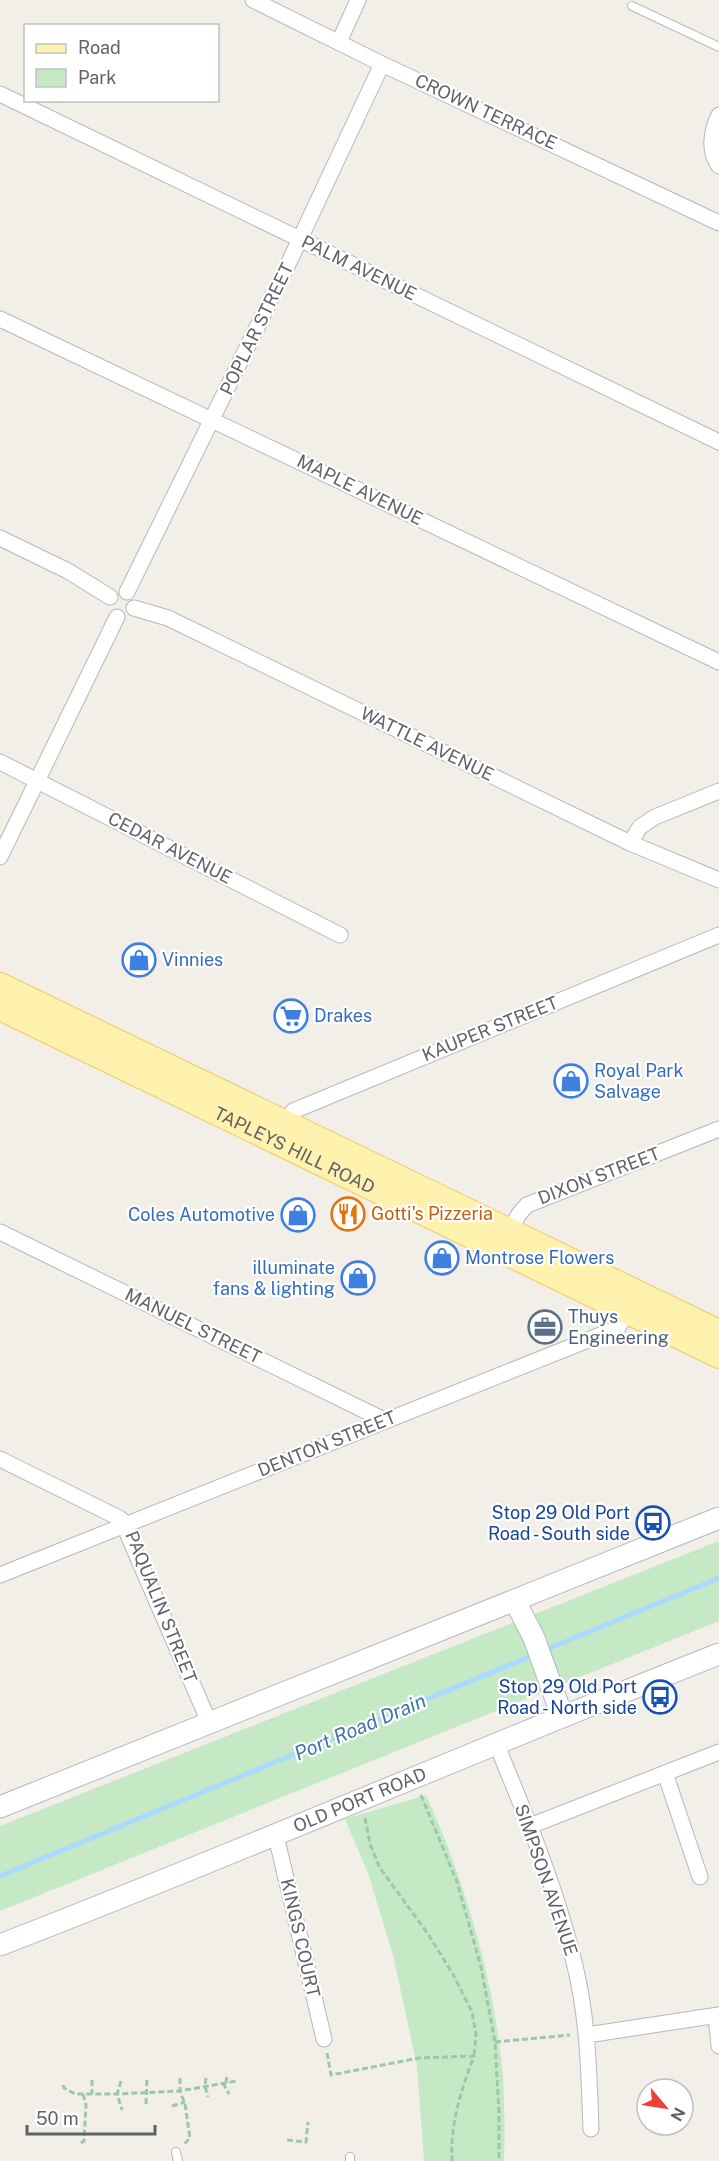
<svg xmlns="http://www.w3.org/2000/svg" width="719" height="2161" font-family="'Public Sans',sans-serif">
	<rect width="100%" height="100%" fill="#f1efe8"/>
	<path fill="#c5e8c5" d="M719,1541V1621L0,1911V1826Z
		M426,1795C461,1872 487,1957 499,2041C505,2081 505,2122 504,2161H424L417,2066L393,1955L368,1873L345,1819Z"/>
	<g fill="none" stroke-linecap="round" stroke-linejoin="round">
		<path stroke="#aadaff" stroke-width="5" d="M545,1650L719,1578
			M0,1876L536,1654"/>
		<g stroke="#b5b8bc" stroke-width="10">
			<path id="lane" d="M632,6L719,47
				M176,2152L178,2161
				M350,2161V2157"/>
		</g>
		<g stroke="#b5b8bc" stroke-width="17">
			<path id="street" d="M253,0L382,64L719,223
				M339,42L358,0
				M0,94L719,442
				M719,115C711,131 708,151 719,166
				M0,319L719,662
				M0,538L68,571L110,597
				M127,592L291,258L382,64
				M134,608L168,618L630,843L719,880
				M0,762L340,935
				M630,843L640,827L655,817L719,791
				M0,857L117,617
				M282,1130L293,1111L298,1109L719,935
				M0,1232L386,1421
				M506,1238L519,1214L527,1205L719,1129
				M0,1459L119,1518L127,1524L128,1535L209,1722
				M0,1575L618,1328L630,1303
				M496,1743C526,1816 557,1889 575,1966C588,2019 589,2074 591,2129
				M665,1773L700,1877
				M530,1826L719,1752
				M276,1836L324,2039
				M716,2016L719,2046
				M587,2035L719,2015"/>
		</g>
		<g stroke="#b6babf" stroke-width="23">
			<g id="secondary">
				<path d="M515,1601L534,1638L562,1716"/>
				<path d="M0,1807L719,1518"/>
				<path id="s1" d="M0,1945C241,1852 478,1749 719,1654"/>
			</g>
		</g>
		<g stroke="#f2c960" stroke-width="26">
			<g id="primary">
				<path d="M0,985L719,1332"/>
				<path id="s2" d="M0,1008L719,1356"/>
			</g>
		</g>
		<path stroke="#9cc7a9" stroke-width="3" stroke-dasharray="6 3" stroke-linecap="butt" d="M421,1795L457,1882L481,1967L495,2042L499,2113V2161
			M365,1818L370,1844L380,1868L428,1934L454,1976L472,2012L476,2035L474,2055
			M495,2042L570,2035
			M327,2053L331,2075L419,2058L474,2056C461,2091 450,2123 452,2161
			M180,2078V2091L185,2104L190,2138L184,2144
			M206,2078L205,2086L208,2097
			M92,2080V2094
			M121,2081L117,2094L122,2110
			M223,2083L229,2094
			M226,2083L227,2074
			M63,2085L64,2088L75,2094H117L180,2091L236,2081
			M146,2104L147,2078
			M172,2106L185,2102
			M287,2140L306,2142L308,2122
			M81,2143L84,2141L86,2105L83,2094"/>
		<use href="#lane" stroke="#fff" stroke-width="8"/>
		<use href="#street" stroke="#fff" stroke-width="15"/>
		<use href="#secondary" stroke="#fff" stroke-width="21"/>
		<use href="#primary" stroke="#fff2af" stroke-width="24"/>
	</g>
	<defs>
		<g id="shop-ring" transform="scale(1.725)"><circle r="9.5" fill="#fff" stroke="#3f7fe0" stroke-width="1.5"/><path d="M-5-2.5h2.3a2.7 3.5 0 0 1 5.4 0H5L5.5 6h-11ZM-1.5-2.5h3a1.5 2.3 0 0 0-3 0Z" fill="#3f7fe0"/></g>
		<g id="supermarket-ring" transform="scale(1.725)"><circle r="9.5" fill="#fff" stroke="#3f7fe0" stroke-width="1.5"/><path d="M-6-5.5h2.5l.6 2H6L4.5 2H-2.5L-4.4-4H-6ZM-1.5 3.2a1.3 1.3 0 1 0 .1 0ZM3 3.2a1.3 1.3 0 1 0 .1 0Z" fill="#3f7fe0"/></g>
		<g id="restaurant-ring" transform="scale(1.725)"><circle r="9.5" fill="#fff" stroke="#e8710a" stroke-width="1.5"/><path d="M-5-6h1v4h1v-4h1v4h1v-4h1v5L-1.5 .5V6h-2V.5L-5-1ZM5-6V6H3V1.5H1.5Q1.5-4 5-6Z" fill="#e8710a"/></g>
		<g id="office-ring" transform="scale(1.725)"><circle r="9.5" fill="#fff" stroke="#5c6f8a" stroke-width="1.5"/><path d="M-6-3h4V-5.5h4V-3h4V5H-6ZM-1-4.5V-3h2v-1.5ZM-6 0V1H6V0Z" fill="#5c6f8a"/></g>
		<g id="bus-ring" transform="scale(1.725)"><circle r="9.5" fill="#fff" stroke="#1a4fb4" stroke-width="1.5"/><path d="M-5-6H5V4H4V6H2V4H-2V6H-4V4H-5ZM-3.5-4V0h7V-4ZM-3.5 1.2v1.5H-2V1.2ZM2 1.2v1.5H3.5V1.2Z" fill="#1a4fb4"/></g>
	</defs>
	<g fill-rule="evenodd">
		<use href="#shop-ring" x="139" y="960"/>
		<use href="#supermarket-ring" x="291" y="1016"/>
		<use href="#shop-ring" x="571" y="1081"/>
		<use href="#restaurant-ring" x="348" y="1214"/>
		<use href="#shop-ring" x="298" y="1215"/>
		<use href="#shop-ring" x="442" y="1258"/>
		<use href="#shop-ring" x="358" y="1278"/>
		<use href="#office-ring" x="545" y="1327"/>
		<use href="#bus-ring" x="653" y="1523"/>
		<use href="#bus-ring" x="660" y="1697"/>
	</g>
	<g text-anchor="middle" stroke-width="4.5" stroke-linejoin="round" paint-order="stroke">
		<g font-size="18" fill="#5f6368" stroke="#fff">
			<text transform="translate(486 112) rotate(25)" y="6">CROWN TERRACE</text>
			<text transform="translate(359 268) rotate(26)" y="6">PALM AVENUE</text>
			<text transform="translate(257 329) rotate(-64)" y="6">POPLAR STREET</text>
			<text transform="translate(360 490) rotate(26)" y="6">MAPLE AVENUE</text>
			<text transform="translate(427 744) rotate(26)" y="6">WATTLE AVENUE</text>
			<text transform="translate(170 848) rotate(27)" y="6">CEDAR AVENUE</text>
			<text transform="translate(490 1029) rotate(-22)" y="6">KAUPER STREET</text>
			<text dy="6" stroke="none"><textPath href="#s2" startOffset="327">TAPLEYS HILL ROAD</textPath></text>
			<text transform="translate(599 1176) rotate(-21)" y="6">DIXON STREET</text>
			<text transform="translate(193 1326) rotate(26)" y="6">MANUEL STREET</text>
			<text transform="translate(327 1444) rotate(-22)" y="6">DENTON STREET</text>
			<text transform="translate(161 1607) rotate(68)" y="6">PAQUALIN STREET</text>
			<text dy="6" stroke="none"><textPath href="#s1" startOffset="388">OLD PORT ROAD</textPath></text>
			<text transform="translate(546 1880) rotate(71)" y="6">SIMPSON AVENUE</text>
			<text transform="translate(300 1938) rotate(77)" y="6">KINGS COURT</text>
		</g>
		<g font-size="18" fill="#366cbe" stroke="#fff" text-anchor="start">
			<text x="162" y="966">Vinnies</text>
			<text x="314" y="1022">Drakes</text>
			<text x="594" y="1077">Royal Park<tspan x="594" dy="21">Salvage</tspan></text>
			<text x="275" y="1221" text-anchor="end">Coles Automotive</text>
			<text x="465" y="1264">Montrose Flowers</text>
			<text x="335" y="1274" text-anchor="end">illuminate<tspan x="335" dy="21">fans &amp; lighting</tspan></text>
		</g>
		<g font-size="18" fill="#c56008" stroke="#fff" text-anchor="start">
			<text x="371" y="1220">Gotti's Pizzeria</text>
		</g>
		<g font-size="18" fill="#4e5e75" stroke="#fff" text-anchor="start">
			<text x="568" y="1323">Thuys<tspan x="568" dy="21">Engineering</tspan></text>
		</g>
		<g font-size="18" fill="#164399" stroke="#fff" text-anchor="end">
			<text x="630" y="1519">Stop 29 Old Port<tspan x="630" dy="21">Road - South side</tspan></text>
			<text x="637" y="1693">Stop 29 Old Port<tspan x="637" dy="21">Road - North side</tspan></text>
		</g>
		<g font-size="20" font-style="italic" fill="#4174aa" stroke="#fff">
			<text transform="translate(360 1727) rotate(-23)" y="7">Port Road Drain</text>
		</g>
	</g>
	<rect x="24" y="24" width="195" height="78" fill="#ffffff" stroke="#bfc1c3" stroke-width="1.5"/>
	<rect x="36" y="44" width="30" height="9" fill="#fff2af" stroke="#bfc1c3" stroke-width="1.5"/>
	<text x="78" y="54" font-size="18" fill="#5f6368">Road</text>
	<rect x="36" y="69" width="30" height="18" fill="#c5e8c5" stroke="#bfc1c3" stroke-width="1.5"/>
	<text x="78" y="84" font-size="18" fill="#5f6368">Park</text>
	<g transform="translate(665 2107) rotate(119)"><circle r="28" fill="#ffffff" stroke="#bfc1c3" stroke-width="1.5"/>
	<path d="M0-4.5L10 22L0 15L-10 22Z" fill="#ea4335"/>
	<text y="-9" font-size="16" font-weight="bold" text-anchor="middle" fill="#5f6368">N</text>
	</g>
	<path d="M27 2125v9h128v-9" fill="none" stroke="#5f6368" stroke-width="3"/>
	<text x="36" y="2125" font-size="18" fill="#5f6368" stroke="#ffffff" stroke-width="4.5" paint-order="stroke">50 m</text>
</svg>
